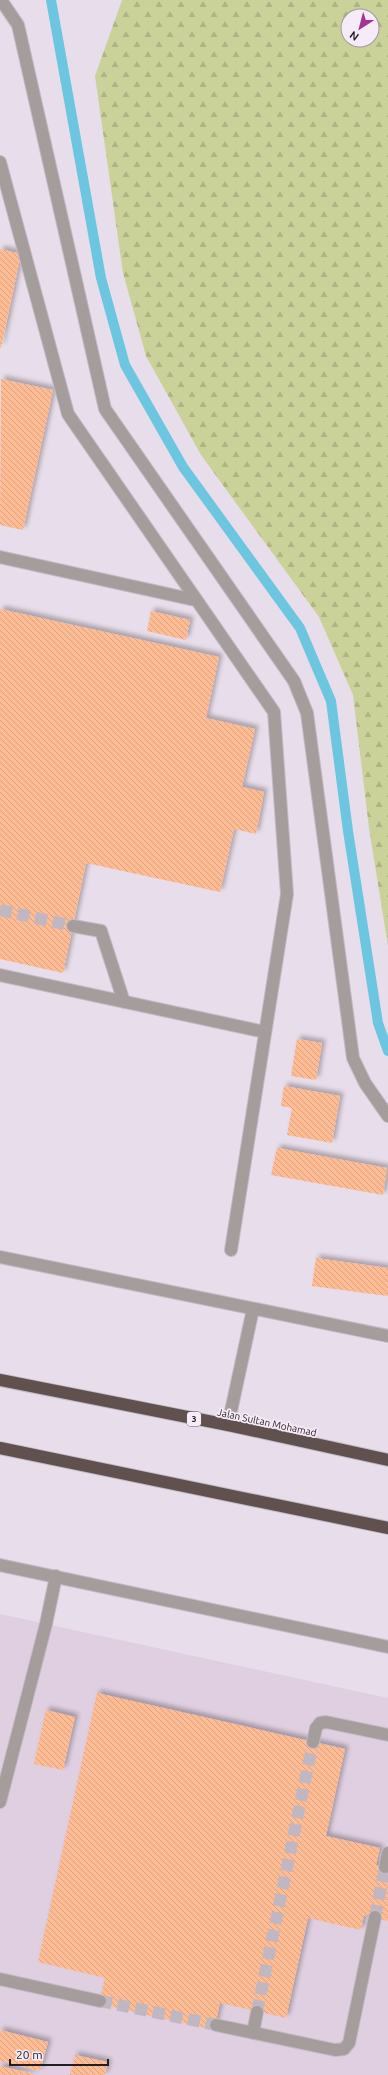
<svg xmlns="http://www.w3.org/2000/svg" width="388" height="2075" font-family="Ubuntu,sans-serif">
	<defs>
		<pattern id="forest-firs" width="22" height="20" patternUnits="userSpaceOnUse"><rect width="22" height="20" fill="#cbd299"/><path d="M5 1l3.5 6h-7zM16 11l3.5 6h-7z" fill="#aeb484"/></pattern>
		<pattern id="building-back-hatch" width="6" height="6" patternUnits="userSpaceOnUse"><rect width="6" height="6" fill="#febc95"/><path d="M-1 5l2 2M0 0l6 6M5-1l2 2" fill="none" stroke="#d9a180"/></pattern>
		<filter id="shadow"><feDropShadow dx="3.5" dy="-3.5" stdDeviation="2" flood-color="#0004"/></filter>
	</defs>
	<rect width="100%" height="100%" fill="#e8ddea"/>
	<path fill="#dfcfe1" d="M0,1614L388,1698V2075H0Z"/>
	<path fill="url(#forest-firs)" fill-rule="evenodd" d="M122,0H388V946L369,828L353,695L319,617L201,455L146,356L123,273L95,76ZM348,16H372V40H348Z"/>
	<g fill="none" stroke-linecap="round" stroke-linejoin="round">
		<path stroke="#6dc6e0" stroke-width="10" d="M51,0L101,278L125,365L183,467L300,628L331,701L348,831L378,1023L388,1051"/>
	</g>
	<path fill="url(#building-back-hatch)" filter="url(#shadow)" d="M0,249L21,254L1,348H0Z
		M1,379L53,390L23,530L0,525Z
		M0,609L219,657L206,718L255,729L242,787L264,792L256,834L234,829L220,892L86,863L63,973L0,959Z
		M151,611L190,620L186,640L147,631Z
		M297,1039L322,1043L316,1080L291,1076Z
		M284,1086L340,1096L332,1143L287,1135L292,1108L281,1106Z
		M277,1148L387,1168L383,1195L271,1175Z
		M316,1258L388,1268V1296L312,1286Z
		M97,1693L345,1749L326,1836L380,1848L376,1865L388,1867V1921L364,1915L361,1930L308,1918L286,2018L220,2003L214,2030L99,2004L105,1978L38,1962Z
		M46,1710L75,1717L63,1770L34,1764Z
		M0,2030L48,2042L40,2071L0,2061Z
		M75,2055L108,2062L105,2075H70Z
		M0,2066L34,2074V2075H0Z"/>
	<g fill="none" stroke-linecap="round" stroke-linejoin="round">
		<path stroke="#c0b7c2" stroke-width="12" stroke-dasharray="12 6" stroke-linecap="butt" d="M0,910L73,926
			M375,1917L385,1867
			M100,2001L216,2025
			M257,2012L313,1742"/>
		<g stroke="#c4bac6" stroke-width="14">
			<path id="minor" d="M1,0L18,25L105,409L294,681L307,713L353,1058L365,1083L388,1116
				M0,162L68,414L274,712L287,894L231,1250
				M0,557L195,600
				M73,926L101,931L124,1002
				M0,975L265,1032
				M0,1257L388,1336
				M228,1425L253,1309
				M0,1565L388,1647
				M313,1742L316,1728L320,1723L326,1722L388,1735
				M0,1802L46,1624L56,1576
				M385,1867L388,1853
				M0,1979L100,2001
				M216,2025L335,2050L344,2049L349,2043L375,1917
				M253,2033L257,2012"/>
		</g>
		<g stroke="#c4bac6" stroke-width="14">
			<path id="highway" d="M0,1380L228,1425L388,1460
				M0,1448L388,1528"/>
		</g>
		<use href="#minor" stroke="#a59d9c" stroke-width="12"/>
		<use href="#highway" stroke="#60514f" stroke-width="12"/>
	</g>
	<g text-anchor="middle" stroke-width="3.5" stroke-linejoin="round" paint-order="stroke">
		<rect fill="#f6ebf7" stroke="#615b61" stroke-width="1" x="187" y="1412" width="14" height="14" rx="3"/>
		<g font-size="9" font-weight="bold" fill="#211d21">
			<text x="194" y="1422">3</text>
		</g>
		<g font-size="10" fill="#211d21" stroke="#f6ebf7">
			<text transform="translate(267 1422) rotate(12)" y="4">Jalan Sultan Mohamad</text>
		</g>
	</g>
	<g transform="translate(360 28) rotate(216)"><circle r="19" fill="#f6ebf7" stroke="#a199a1"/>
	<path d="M0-3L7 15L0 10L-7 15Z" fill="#a33492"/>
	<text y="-6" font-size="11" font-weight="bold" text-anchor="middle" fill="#211d21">N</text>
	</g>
	<path d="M10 2059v6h98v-6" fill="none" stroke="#211d21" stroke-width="2"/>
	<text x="16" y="2059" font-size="12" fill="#211d21" stroke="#f6ebf7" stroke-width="3" paint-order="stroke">20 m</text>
</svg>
